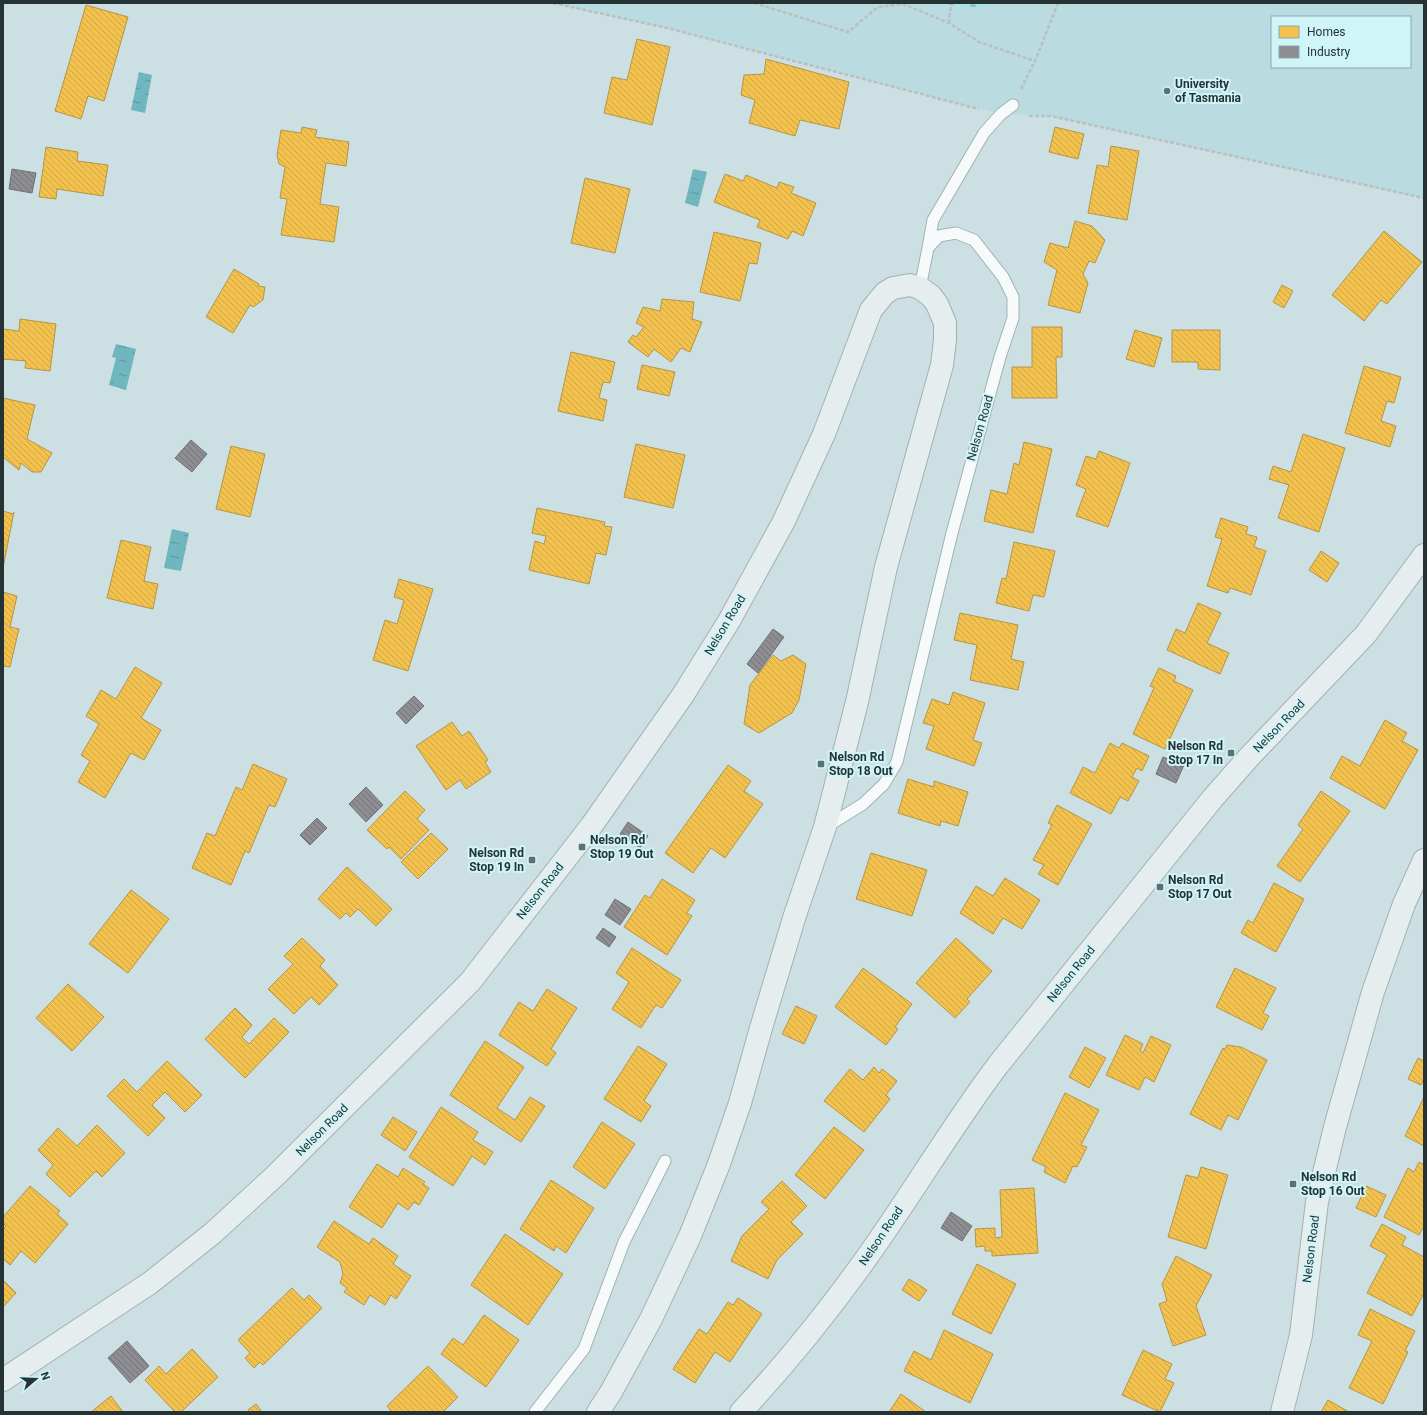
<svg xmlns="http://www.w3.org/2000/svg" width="1427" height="1415" font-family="Roboto,sans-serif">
	<defs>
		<pattern id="forest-firs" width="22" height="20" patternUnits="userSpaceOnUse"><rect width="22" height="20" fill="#aae2e8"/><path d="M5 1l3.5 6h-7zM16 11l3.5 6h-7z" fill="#92c2c8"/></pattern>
		<pattern id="water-ripples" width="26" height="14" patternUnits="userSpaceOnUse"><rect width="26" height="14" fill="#70b6be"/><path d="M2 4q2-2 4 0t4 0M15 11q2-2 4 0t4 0" fill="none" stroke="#5c959b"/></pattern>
		<pattern id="homes-back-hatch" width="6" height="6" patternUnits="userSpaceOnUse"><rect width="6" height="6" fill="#f2c14e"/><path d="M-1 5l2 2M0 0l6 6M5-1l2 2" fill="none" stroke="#cfa645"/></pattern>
		<pattern id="industry-back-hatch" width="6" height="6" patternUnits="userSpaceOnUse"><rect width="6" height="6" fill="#8d8d92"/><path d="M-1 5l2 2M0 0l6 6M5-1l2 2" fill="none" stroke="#737478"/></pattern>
	</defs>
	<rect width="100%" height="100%" fill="#cce0e3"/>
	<path fill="#badce0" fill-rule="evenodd" d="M553,3H1424V198L1051,116L1001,114L667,28ZM1272,17H1410V67H1272Z"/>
	<path fill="url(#forest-firs)" d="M933,3H992L978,9Z"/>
	<path fill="url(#water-ripples)" d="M139,72L152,75L145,113L131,110Z
		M693,169L707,172L698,207L685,203Z
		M116,344L136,349L126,390L109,385L116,358L112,357Z
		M172,529L189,533L181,571L164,568Z"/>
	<path fill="url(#homes-back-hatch)" stroke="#b49646" d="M86,5L128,17L104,101L88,96L81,119L55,111Z
		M637,39L670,47L652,125L604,113L612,77L627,80Z
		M766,59L849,82L839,129L800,120L795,136L749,123L755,100L741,95L744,75L764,74Z
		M302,127L317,130L315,137L349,142L346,166L326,163L320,204L339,207L334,242L281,235L287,199L280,198L285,167L279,164L277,155L281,130L301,133Z
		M1055,127L1084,134L1078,159L1049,152Z
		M1111,146L1139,151L1127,220L1088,213L1097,165L1108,167Z
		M46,147L78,152L77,161L108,165L103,196L57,189L56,199L39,197Z
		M725,174L743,181L746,175L777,188L779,182L794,187L791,193L816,203L803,236L792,231L788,239L757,227L760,220L714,202Z
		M585,178L630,189L615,253L571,243Z
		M1075,221L1092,226L1105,240L1095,263L1089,261L1083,274L1088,283L1080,313L1048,305L1057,270L1044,262L1050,243L1068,248Z
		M1384,231L1422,262L1387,304L1381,300L1364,321L1332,295Z
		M714,232L761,243L757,264L749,263L740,301L700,292Z
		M234,269L259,284L258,286L265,287L263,300L253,307L250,305L233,333L206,317Z
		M1282,285L1293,291L1284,308L1273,302Z
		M662,299L694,302L692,319L702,322L690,352L681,348L671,362L654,349L648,357L628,342L633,335L636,337L644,327L636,323L643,307L660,311Z
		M20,319L56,324L50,371L25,368L26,361L3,359V329L19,331Z
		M1032,327H1062V357H1056L1057,398H1012V367H1032Z
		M1135,330L1162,338L1154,367L1126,359Z
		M1172,330H1220V370L1198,369V362H1172Z
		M571,352L615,362L610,383L603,382L599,398L607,400L603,421L558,411Z
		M642,365L675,372L669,396L637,389Z
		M1364,366L1401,377L1394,403L1387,401L1381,421L1396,426L1390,447L1345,433Z
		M3,398L35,405L27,439L52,453L41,472H32L21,463L19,470L4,458L3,461Z
		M1303,434L1345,448L1319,532L1278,518L1289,485L1269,479L1273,466L1291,472Z
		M1024,442L1052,449L1033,533L984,521L991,490L1007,494L1014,463L1019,465Z
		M636,444L685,455L673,508L624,497Z
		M231,446L265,454L250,517L216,509Z
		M1099,451L1130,463L1108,527L1076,516L1086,489L1076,485L1086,456L1096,459Z
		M537,508L605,522L604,526L612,527L606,555L596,553L589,584L529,570L535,541L544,544L546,536L532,533Z
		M3,511L13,514L14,512L3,568Z
		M1221,518L1248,527L1246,534L1257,537L1254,547L1266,551L1251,595L1230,588L1228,593L1207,586L1222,539L1215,537Z
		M121,540L151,547L144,581L158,584L153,609L107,598Z
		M1014,542L1055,551L1044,597L1033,595L1029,611L996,603L1002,578L1006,579Z
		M1321,551L1339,563L1327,582L1309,570Z
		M399,579L433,589L408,671L373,660L385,620L397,624L404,600L394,597Z
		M3,592L17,596L10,627L19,629L10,667L3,666Z
		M1198,603L1221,613L1207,643L1229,653L1220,674L1167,650L1176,629L1185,633Z
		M960,613L1018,625L1011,659L1024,662L1018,690L970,680L977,645L954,640Z
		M773,655L781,661L793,655L806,664L799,700L792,713L759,733L744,724L750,685Z
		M135,667L162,683L141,718L161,730L144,760L131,753L105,798L78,782L90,761L81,755L99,724L86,716L101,690L116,699Z
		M1159,668L1176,676L1174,681L1193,690L1165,749L1133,734L1154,688L1150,686Z
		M953,692L985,703L973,740L982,743L974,766L926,749L934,726L923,723L932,699L949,705Z
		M1385,720L1407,733L1402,741L1418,750L1385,809L1330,778L1342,756L1360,766Z
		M452,722L462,736L469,731L488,760L485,762L491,772L466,789L460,780L446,790L416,746Z
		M1110,743L1119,748L1122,743L1149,756L1142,771L1137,768L1132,777L1139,781L1128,801L1120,797L1111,814L1070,793L1083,767L1095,773Z
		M253,764L287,779L275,807L269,805L249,853L245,851L231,885L192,868L207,833L215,836L236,787L242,790Z
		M728,765L751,781L744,791L763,804L725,858L711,848L693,873L665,853Z
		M908,779L934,787V781L968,792L958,826L941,821L940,826L898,813Z
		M405,791L425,810L417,819L429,830L401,859L389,847L387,849L367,830Z
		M1321,791L1350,811L1300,882L1277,866L1303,829L1298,825Z
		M1057,805L1092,824L1058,885L1038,874L1044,865L1033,860L1052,825L1048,823Z
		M431,833L448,849L418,879L401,862Z
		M871,853L927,870L912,916L856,899Z
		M347,867L392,909L376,926L358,909L350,917L346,913L340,919L318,899Z
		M1005,878L1040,900L1022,929L1003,918L993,934L960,913L976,886L993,896Z
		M662,879L695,900L687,913L692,916L667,955L624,927L645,895L650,898Z
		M1274,883L1304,899L1276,952L1241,933L1248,920L1253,923Z
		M131,890L169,919L128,973L89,944Z
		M302,938L325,960L320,966L338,985L319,1005L311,997L294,1014L268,989L293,964L284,956Z
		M956,938L992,971L967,999L970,1002L955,1018L916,983Z
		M632,948L681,980L662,1008L656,1005L641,1028L612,1009L629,982L616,973Z
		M863,968L912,1004L895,1027L898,1029L886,1045L835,1007Z
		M1235,968L1276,988L1263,1013L1269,1016L1262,1030L1216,1007Z
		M68,984L104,1017L72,1051L36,1018Z
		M547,989L577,1008L551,1049L556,1053L547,1066L499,1035L519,1002L533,1011Z
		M796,1006L817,1016L804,1044L782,1034Z
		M235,1008L252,1025L242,1037L249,1044L274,1018L289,1032L245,1078L205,1039Z
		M1125,1035L1143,1044L1140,1051L1143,1053L1151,1036L1171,1045L1154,1082L1145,1077L1139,1090L1106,1075Z
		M485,1041L524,1067L497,1108L515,1120L530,1097L545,1106L521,1142L450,1095Z
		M1227,1045L1241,1047L1267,1060L1238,1120L1228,1115L1221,1130L1190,1114L1223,1048L1225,1049Z
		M638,1046L667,1064L644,1101L651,1106L641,1122L604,1099Z
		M1085,1047L1106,1058L1089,1088L1069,1077Z
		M1418,1058L1424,1061V1079L1421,1085L1408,1079Z
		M167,1061L202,1095L185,1112L165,1092L152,1105L165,1118L148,1136L107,1096L124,1079L137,1092Z
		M874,1067L879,1073L882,1069L897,1081L886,1095L890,1099L864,1132L824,1101L850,1069L863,1080Z
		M1065,1093L1099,1110L1081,1145L1087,1147L1077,1167L1073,1166L1065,1183L1044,1172L1046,1167L1032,1160Z
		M1424,1097V1146L1405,1136Z
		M441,1107L478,1132L473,1140L493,1152L485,1165L472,1156L453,1186L409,1157Z
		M393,1117L417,1132L405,1151L381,1135Z
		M602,1122L635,1144L605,1189L573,1167Z
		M97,1125L125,1153L102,1177L96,1171L70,1197L46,1174L53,1165L38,1150L58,1128L77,1146Z
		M834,1127L864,1150L825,1199L795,1175Z
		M1419,1162L1424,1165V1226L1419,1235L1384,1217L1408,1168L1414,1172Z
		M377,1164L398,1177L403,1168L425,1182L423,1184L429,1188L419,1205L414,1202L408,1210L398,1203L382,1228L349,1207Z
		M1201,1167L1228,1175L1206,1249L1168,1237L1186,1175L1198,1178Z
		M551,1180L594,1208L566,1253L556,1246L554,1251L520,1229Z
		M782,1181L807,1206L791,1222L803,1234L777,1260L768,1279L731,1261L742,1236L769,1209L761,1202Z
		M30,1186L60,1211L57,1214L68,1224L35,1263L21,1251L10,1265L3,1259V1230L6,1226L3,1223V1217Z
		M1366,1186L1386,1195L1376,1217L1356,1208Z
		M1034,1188L1038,1253L992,1256V1251H985V1246L976,1247L975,1229L995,1228V1238L1002,1237L1000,1190Z
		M334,1221L369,1244L373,1238L398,1256L393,1264L411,1276L396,1299L391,1295L385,1305L370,1295L364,1305L344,1292L347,1288L340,1283L343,1274L340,1262L317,1247Z
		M1382,1224L1406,1237L1402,1245L1424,1257V1293L1412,1316L1367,1293L1387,1255L1370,1246Z
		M505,1234L563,1274L528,1325L471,1285Z
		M1176,1256L1212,1275L1196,1306L1206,1335L1173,1346L1159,1304L1167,1301L1162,1284Z
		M977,1264L1016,1284L991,1334L952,1314Z
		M909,1279L927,1290L919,1301L902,1290Z
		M3,1280L16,1293L3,1307Z
		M292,1288L304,1300L309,1295L322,1308L263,1365L260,1362L254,1368L245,1358L250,1353L238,1340Z
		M738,1298L762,1314L730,1362L715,1352L695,1383L673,1369L699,1329L707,1334L728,1302L733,1305Z
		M1370,1309L1415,1331L1405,1351L1408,1352L1383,1404L1349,1388L1372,1341L1358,1335Z
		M484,1315L519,1340L486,1387L441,1354L453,1338L463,1345Z
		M944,1330L993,1354L970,1403L904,1371L914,1351L931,1360Z
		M192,1349L218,1377L181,1412H175L145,1380L159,1366L166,1374Z
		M1143,1350L1172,1364L1165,1379L1174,1383L1160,1412L1122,1395Z
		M428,1366L458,1397L443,1412H392L387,1406Z
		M901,1394L926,1412H889Z
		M111,1396L123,1412H91Z
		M1328,1400L1349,1412H1321Z
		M256,1404L262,1412H249L248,1410Z"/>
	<path fill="url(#industry-back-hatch)" stroke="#6e7276" d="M12,169L36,173L32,193L9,189Z
		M191,440L207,454L192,472L175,458Z
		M773,629L784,637L758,673L747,664Z
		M414,696L424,706L406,724L396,713Z
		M1163,757L1184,765L1176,783L1156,774Z
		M366,787L383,805L366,822L349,804Z
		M317,818L327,828L310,845L300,835Z
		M628,822L648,836L640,848L620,834Z
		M615,899L631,909L620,925L605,915Z
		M603,928L616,937L609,947L596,938Z
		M951,1212L972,1226L962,1241L941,1228Z
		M127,1341L149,1366L130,1383L108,1358Z"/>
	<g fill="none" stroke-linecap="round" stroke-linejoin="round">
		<g stroke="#a1b1b3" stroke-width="13">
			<path id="lane" d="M928,248L933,220L984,133L1001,114L1013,105
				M826,827L863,804L884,784L897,762L952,533L1000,357L1013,318V297L1003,277L974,240L956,233L939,236L928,248L920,288
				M535,1412L584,1349L624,1242L665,1161"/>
		</g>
		<g stroke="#a1b1b3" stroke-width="24">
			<path id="secondary" d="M3,1380L150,1283L213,1233L275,1176L470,982L592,825L683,695L729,621L784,521L824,434L871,310L885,293L893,288L910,285L920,288L931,296L937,304L945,323V340L942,365L886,567L857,702L825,827L795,915L761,1028L740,1103L719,1164L690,1236L651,1319L611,1392L598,1412
				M741,1412C784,1366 823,1318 860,1267C908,1201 949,1130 998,1065L1213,798L1250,756L1366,634L1424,555
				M1282,1412L1301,1335L1317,1202L1335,1127L1373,992L1404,904L1424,860"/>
		</g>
		<path stroke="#babfc0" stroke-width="2.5" stroke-dasharray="4 2" stroke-linecap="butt" d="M553,3L667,28L979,109
			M754,3L848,32L878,7L903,4L949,23L979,42L1035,61
			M949,23L951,3
			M1021,89L1035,61L1058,3
			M1029,116H1051L1424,198"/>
		<use href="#lane" stroke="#f7fafb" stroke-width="11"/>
		<use href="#secondary" stroke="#e5edee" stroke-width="22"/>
	</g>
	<g fill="#5f7072" stroke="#d0f5f9" stroke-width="1.5">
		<circle cx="1167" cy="91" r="4"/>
		<rect x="1227" y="749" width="8" height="8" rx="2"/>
		<rect x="817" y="760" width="8" height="8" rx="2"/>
		<rect x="578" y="843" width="8" height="8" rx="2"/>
		<rect x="528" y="856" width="8" height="8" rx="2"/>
		<rect x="1156" y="883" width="8" height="8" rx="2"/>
		<rect x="1289" y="1180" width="8" height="8" rx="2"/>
	</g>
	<g text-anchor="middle" stroke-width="4" stroke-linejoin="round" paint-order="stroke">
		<g font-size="12" font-weight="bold" fill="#253335" stroke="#d0f5f9" text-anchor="start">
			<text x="1175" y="88">University<tspan x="1175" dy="14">of Tasmania</tspan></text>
			<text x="1223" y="750" text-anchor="end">Nelson Rd<tspan x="1223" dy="14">Stop 17 In</tspan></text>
			<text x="829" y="761">Nelson Rd<tspan x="829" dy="14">Stop 18 Out</tspan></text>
			<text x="590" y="844">Nelson Rd<tspan x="590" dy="14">Stop 19 Out</tspan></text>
			<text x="524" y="857" text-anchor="end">Nelson Rd<tspan x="524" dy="14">Stop 19 In</tspan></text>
			<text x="1168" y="884">Nelson Rd<tspan x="1168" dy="14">Stop 17 Out</tspan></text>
			<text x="1301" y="1181">Nelson Rd<tspan x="1301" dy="14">Stop 16 Out</tspan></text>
		</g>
		<g font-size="12" fill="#253335" stroke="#d0f5f9">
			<text transform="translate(980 428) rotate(-74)" y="4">Nelson Road</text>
			<text transform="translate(725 625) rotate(-59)" y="4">Nelson Road</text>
			<text transform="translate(1279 726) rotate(-46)" y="4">Nelson Road</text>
			<text transform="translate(540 891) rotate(-52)" y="4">Nelson Road</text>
			<text transform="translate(1071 974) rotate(-51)" y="4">Nelson Road</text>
			<text transform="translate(322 1130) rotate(-45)" y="4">Nelson Road</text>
			<text transform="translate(881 1236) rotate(-56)" y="4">Nelson Road</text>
			<text transform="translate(1311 1249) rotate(-83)" y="4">Nelson Road</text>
		</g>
	</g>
	<rect width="1427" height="1415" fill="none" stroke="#253335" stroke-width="8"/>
	<rect x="1271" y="16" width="140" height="52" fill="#d0f5f9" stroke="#8ca7ab"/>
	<rect x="1279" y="26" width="20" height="12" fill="#f2c14e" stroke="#8ca7ab"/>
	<text x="1307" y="36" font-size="12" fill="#253335">Homes</text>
	<rect x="1279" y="46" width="20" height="12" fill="#8d8d92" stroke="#8ca7ab"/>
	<text x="1307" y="56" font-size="12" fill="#253335">Industry</text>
	<g transform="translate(36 1379) rotate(71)" stroke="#d0f5f9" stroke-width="3" paint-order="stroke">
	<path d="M0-3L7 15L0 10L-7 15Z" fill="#253335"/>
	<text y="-6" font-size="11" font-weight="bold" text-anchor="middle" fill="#253335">N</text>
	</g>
</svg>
